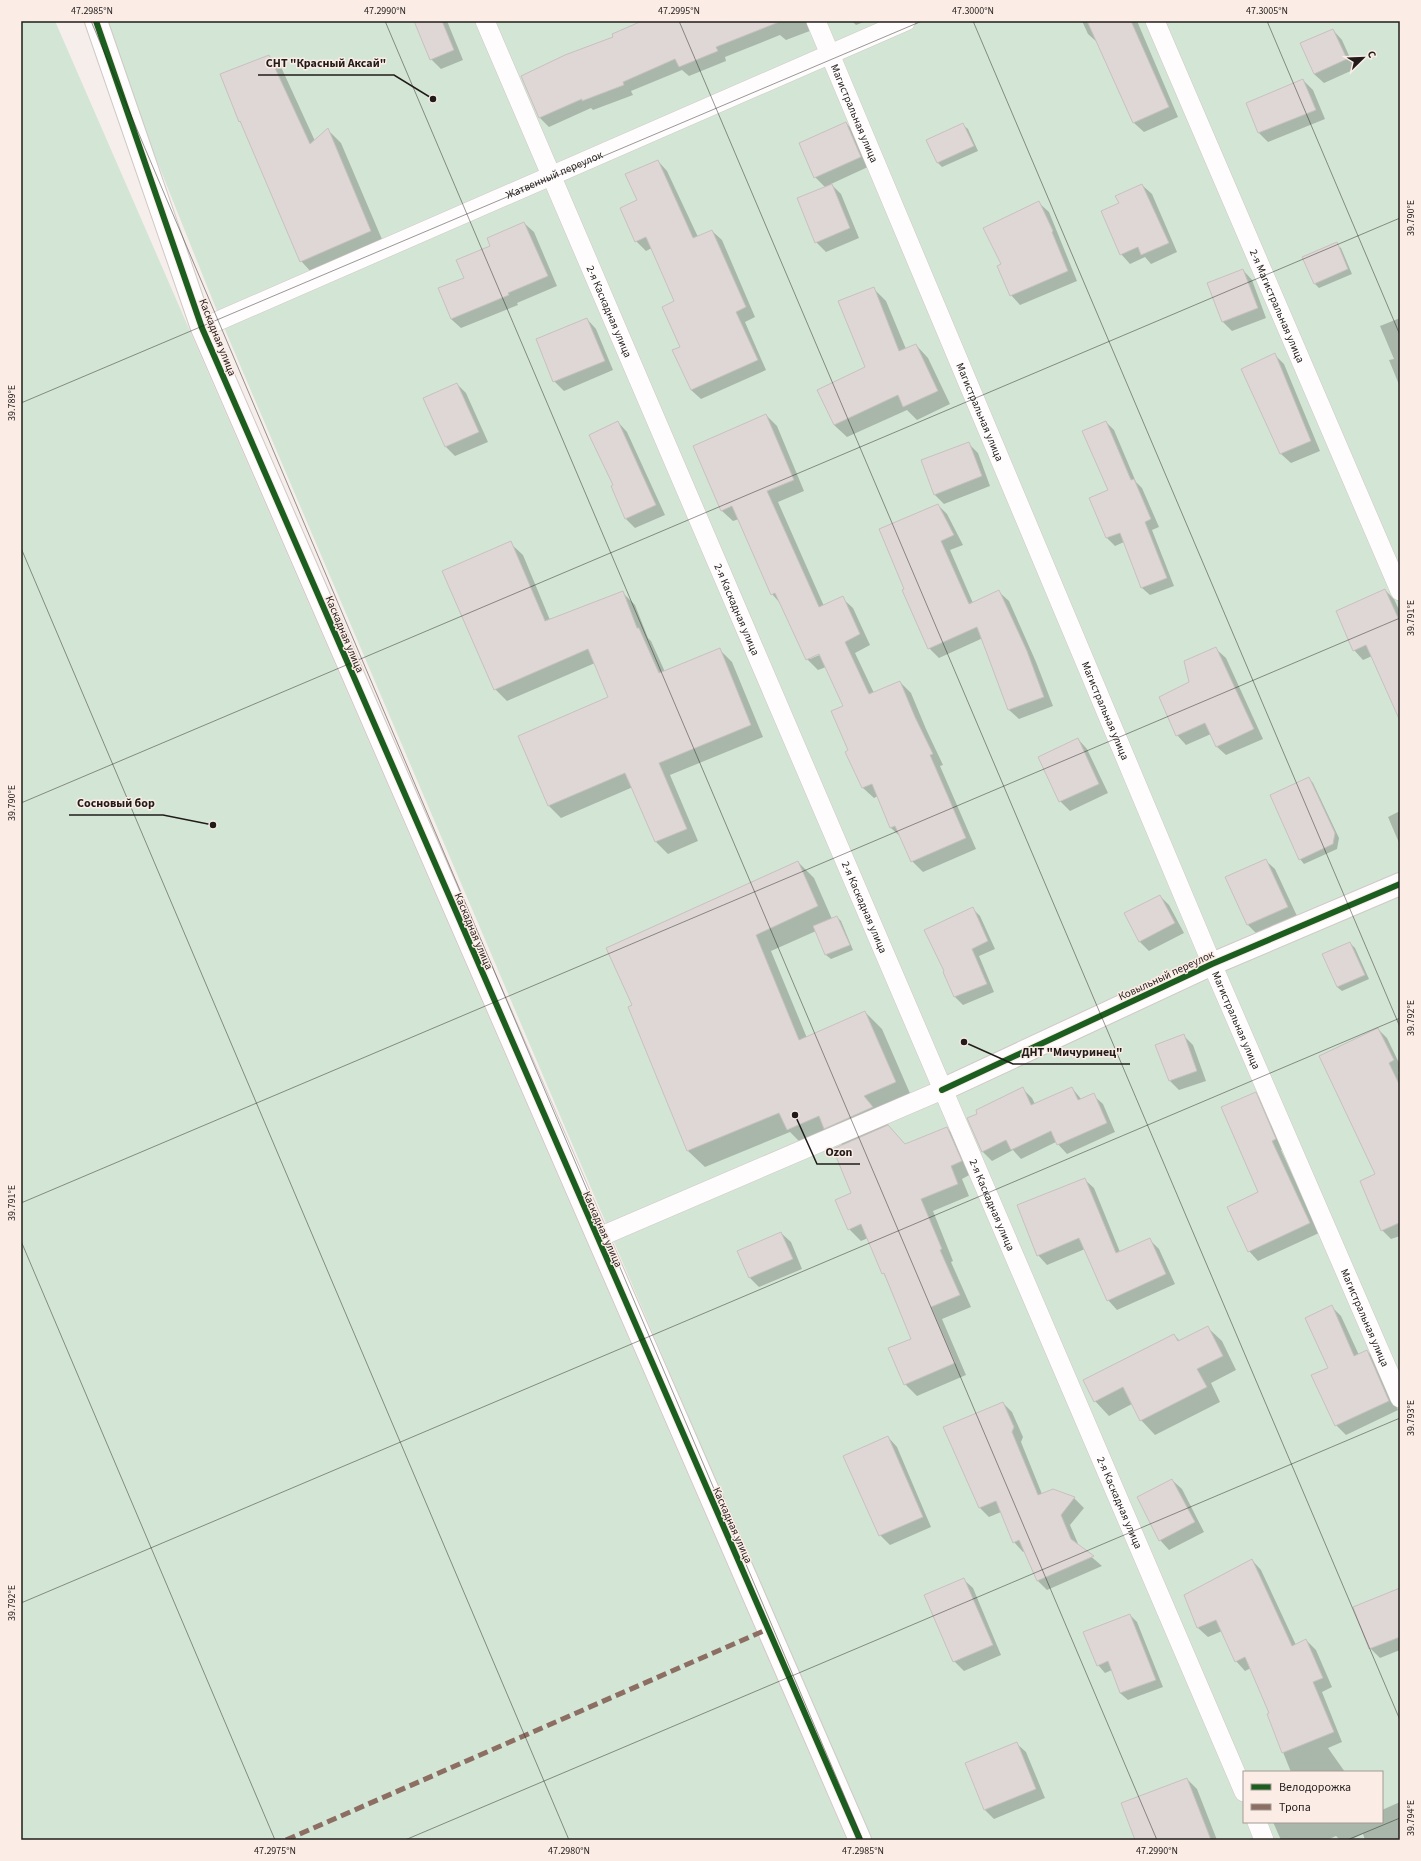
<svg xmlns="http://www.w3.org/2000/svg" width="1421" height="1861" font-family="'Source Sans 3',sans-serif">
	<rect width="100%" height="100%" fill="#f6eeeb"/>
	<path fill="#d3e5d4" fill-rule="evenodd" d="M21,21H55L847,1840H21Z
		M101,21H1400V1840H869L217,311ZM1244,1772H1382V1822H1244Z"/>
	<path fill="#0003" fill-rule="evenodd" d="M415,21H447L463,60L441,69L431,59Z
		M645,21H820L815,29L786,40L780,35L725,57L726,61L689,76L682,70L631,91L633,95L593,110L591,108L549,127L540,118L522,77L614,37L613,34Z
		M852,21H866L856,25Z
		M1082,21H1137L1178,117L1144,132L1134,123L1098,43L1088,34Z
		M1333,30L1342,40L1355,69L1324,83L1314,74Z
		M269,56L282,69L315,141L328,130L341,143L384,244L314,275L301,261L242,124L239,121Z
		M1303,80L1313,90L1325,119L1268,142L1259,133L1247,103Z
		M846,123L856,133L870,166L831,184L841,194L859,238L826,252L816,242L825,187L815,177Z
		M963,125L968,129L978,151L942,167L938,163L927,141Z
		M658,161L667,171L698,237L712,231L722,240L755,317L745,322L766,370L701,399L691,390L681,347L676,301L652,248L646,251L636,241L638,200Z
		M1142,185L1152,194L1177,252L1151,264L1145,257L1130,264L1121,254L1120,204Z
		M1039,203L1049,212L1077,281L1020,305L1011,295L1002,265Z
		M524,223L534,232L557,286L517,303L518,305L461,328L451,319L439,289L465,278L491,247Z
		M1336,244L1341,248L1352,274L1319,288L1315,284Z
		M1243,270L1252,280L1266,318L1232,331L1222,321Z
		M873,288L886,301L906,349L916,345L928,358L950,404L917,420L907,410L847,437L834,425L866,368Z
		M1400,318V387L1389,360L1394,359L1380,326Z
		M587,319L596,329L613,370L564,391L554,381Z
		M1275,355L1284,364L1320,451L1291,463L1281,454L1242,369Z
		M457,384L466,393L488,442L455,456L446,447L424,399Z
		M766,415L777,426L804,491L778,502L824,606L842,598L853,608L870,645L855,653L874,693L900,682L911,693L926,729L943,765L940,766L976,849L923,872L912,861L902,838L891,828L878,796L874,798L863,788L850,750L844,706L826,667L818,670L807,659L780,603L772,594L739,519L733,521L722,511L695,446ZM823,651L824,653L810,659V657Z
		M618,422L627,432L665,515L635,528L625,518L614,486Z
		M1106,422L1114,430L1136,482L1142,488L1159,527L1152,530L1174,586L1150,595L1142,588L1124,542L1115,546L1107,538L1090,499L1109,491Z
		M968,443L978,453L990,486L944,504L934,494Z
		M938,505L947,514L963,545L950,550L973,603L999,592L1009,601L1036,662L1053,706L1019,719L1009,710L983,638L939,658L929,648L906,590Z
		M510,543L523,555L550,620L623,593L635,605L648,638L651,641L665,672L720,650L732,662L763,737L670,775L698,841L668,854L656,842L633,787L561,818L549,806L519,737L610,697L595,663L507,701L495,689Z
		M1385,590L1394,599L1400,612V719L1372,656L1363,660L1354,650Z
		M1216,649L1226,658L1263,739L1226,755L1216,746L1211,734L1186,745L1177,735L1191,683Z
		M1078,739L1087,749L1108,793L1070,811L1060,801Z
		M1309,778L1313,783L1339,838L1337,849L1304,864L1300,859Z
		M1400,811V845L1388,817Z
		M1265,860L1275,869L1297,916L1257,934L1248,925Z
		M798,862L814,878L832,919L837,917L841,921L853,950L831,959L826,955L816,931L771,951L807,1038L865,1012L882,1029L912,1098L879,1113L889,1124L887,1125L906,1145L947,1128L959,1140L973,1173L962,1179L969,1196L933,1211L953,1261L951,1262L971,1307L942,1319L966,1375L917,1396L905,1384L913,1339L868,1238L861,1241L849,1229L853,1194L843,1146L831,1134L804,1146L790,1132L705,1167L688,1151L629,1007Z
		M1160,896L1169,905L1184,933L1149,951L1139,941Z
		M972,908L980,916L995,949L979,956L994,992L963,1005L955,997L944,972Z
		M1350,943L1355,948L1369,979L1342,991L1337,987Z
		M1378,1029L1387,1038L1400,1065V1071L1398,1072L1400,1077V1236L1391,1239L1382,1230L1377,1175Z
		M1183,1035L1193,1045L1206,1081L1179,1090L1170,1081L1156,1045Z
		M1072,1088L1082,1100L1093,1095L1103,1104L1115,1132L1067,1154L1056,1142L1021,1159L1013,1150L992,1161L982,1151L979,1114L1023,1089L1032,1098L1035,1104Z
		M1255,1093L1265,1103L1285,1149L1281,1150L1319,1233L1258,1261L1249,1251L1259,1193Z
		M1084,1179L1094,1188L1120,1252L1149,1239L1159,1249L1175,1284L1117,1310L1108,1300L1085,1249L1047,1265L1038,1255Z
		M781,1233L791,1242L802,1269L759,1287L750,1278Z
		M1332,1307L1341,1316L1359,1355L1367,1351L1376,1360L1398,1410L1346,1435L1336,1425L1329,1368Z
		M1207,1327L1222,1341L1236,1370L1211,1383L1220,1402L1155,1435L1141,1420L1132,1404L1109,1416L1095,1401L1174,1335L1180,1341Z
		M1003,1403L1012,1412L1023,1437L1021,1442L1042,1494L1053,1490L1074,1498L1084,1508L1070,1525L1079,1546L1102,1566L1047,1590L1037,1580L1025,1551L1023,1552L1014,1542L1001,1512L989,1517L980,1508Z
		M888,1437L897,1447L931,1527L890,1545L880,1535Z
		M1172,1480L1182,1489L1204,1532L1169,1550L1160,1540Z
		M1252,1560L1261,1570L1296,1645L1306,1640L1316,1650L1332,1687L1322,1692L1342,1742L1328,1748L1345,1772H1291L1268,1715L1271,1714L1251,1668L1245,1671L1236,1661L1222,1631L1208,1637L1198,1628L1185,1595Z
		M963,1579L973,1588L1001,1655L964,1671L954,1661Z
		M1400,1589V1650L1380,1658L1370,1648Z
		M1130,1615L1137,1622L1163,1687L1128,1700L1120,1693L1112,1670L1105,1673L1098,1665Z
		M1016,1743L1026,1752L1045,1798L994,1819L985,1810Z
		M1187,1779L1197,1789L1217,1840H1136Z
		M1400,1802V1840H1365L1363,1834L1350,1840H1340L1336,1836L1327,1840H1281L1273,1822H1382V1810Z"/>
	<path fill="#ded7d5" stroke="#c8c1bf" d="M414,21H442L454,50L430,60Z
		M642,21L779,22L716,47L718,51L679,67L675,59L623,82L624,85L582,101V99L539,118L521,76L565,55L613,37L612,34Z
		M1087,21H1131L1169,107L1133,123Z
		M1333,29L1347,59L1314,74L1300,43Z
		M269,55L310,144L328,128L371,231L300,262L240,121L239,122L220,74Z
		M1303,79L1316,110L1258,133L1246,103Z
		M846,122L861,157L814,178L799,143Z
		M963,123L974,146L937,163L926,140Z
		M658,160L693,238L712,230L746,307L736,312L758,360L691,390L672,350L680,347L662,307L674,301L646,237L635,242L620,208L637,200L625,174Z
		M832,184L850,228L815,243L797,198Z
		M1142,184L1169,243L1141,255L1138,247L1120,255L1101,211L1119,203L1115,196Z
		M1039,201L1053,231L1052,232L1068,271L1010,296L997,266L1001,264L983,228Z
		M524,222L548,276L508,293L509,295L451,319L438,288L464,278L456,260L490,246L487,238Z
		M1337,242L1348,269L1314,284L1302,257Z
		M1243,269L1258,308L1222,322L1207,283Z
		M874,287L899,351L916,344L938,391L903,407L898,395L834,425L817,390L865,367L838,301Z
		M587,318L605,361L553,382L536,339Z
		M1275,353L1311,441L1280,454L1241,369Z
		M457,383L479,432L445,447L423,398Z
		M766,414L794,480L767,491L819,607L843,596L860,634L845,642L869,694L900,681L915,717L933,754L930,755L966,838L911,862L895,826L890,828L872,784L862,788L845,752L848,750L831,711L843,706L819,654L806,660L775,593L771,595L732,506L721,511L693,446Z
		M618,421L656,505L625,519L611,486L613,485L589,435Z
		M1106,421L1131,480L1134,479L1151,519L1145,522L1167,578L1141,588L1120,533L1106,538L1089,498L1108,490L1082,431Z
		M969,442L982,476L934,495L921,460Z
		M938,504L954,535L941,541L969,604L999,590L1027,651L1044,697L1008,710L977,627L928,649L902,590L904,589L879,529Z
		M511,541L545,621L623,591L637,628H639L659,673L720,648L751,725L659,763L687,829L655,842L625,773L548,806L518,736L608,697L588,649L494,690L442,571Z
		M1385,589L1400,622V721L1366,645L1353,651L1336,611Z
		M1216,647L1254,729L1216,747L1205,723L1176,736L1159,697L1189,682L1184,661Z
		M1078,738L1099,784L1059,802L1038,757Z
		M1309,777L1335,833L1333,844L1299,860L1270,795Z
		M1266,859L1288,907L1247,925L1225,877Z
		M798,861L818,906L756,935L799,1040L865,1011L896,1082L864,1096L873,1107L824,1129L819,1116L787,1130L779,1113L687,1151L628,1007L632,1005L606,948Z
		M1160,895L1175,923L1139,942L1124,913Z
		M973,907L988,941L972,949L987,984L954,997L943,972L944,971L924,930Z
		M837,916L850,945L825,955L813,926Z
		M1350,942L1365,975L1337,987L1322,954Z
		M1378,1028L1394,1060L1389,1063L1400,1086V1225L1399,1223L1381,1231L1360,1181L1375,1174L1319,1056Z
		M1184,1034L1197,1071L1169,1081L1155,1045Z
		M1023,1087L1031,1105L1072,1087L1078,1100L1094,1093L1107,1123L1057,1145L1051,1131L1011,1150L1006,1140L982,1152L967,1118L977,1114L976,1110Z
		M1256,1092L1276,1139L1272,1141L1310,1223L1248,1252L1227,1207L1258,1192L1221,1107Z
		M888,1125L905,1144L947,1127L962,1161L951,1166L958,1184L921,1199L942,1249L940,1250L960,1295L931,1307L955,1363L904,1385L888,1348L911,1339L884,1273L882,1274L861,1224L848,1230L835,1200L851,1193L833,1149Z
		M1085,1178L1116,1253L1150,1238L1166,1274L1107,1301L1079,1238L1037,1256L1017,1205Z
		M781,1232L793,1259L749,1278L737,1251Z
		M1332,1305L1354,1356L1367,1350L1389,1401L1335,1426L1311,1375L1328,1368L1305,1318Z
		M1208,1326L1223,1356L1197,1369L1207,1387L1140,1421L1123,1387L1094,1402L1083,1380L1174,1334L1178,1341Z
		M1003,1402L1014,1427L1012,1432L1038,1495L1053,1489L1075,1497L1061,1515L1071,1539L1094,1556L1037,1581L1019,1540L1013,1543L996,1501L979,1508L943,1427Z
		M888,1436L923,1517L879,1536L843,1456Z
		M1172,1479L1195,1522L1159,1541L1137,1497Z
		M1252,1559L1292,1646L1306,1639L1323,1678L1313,1682L1334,1732L1282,1753L1267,1714L1269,1713L1245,1657L1235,1662L1216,1620L1197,1628L1184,1595Z
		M964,1578L993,1645L953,1662L924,1595Z
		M1400,1588V1637L1369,1649L1353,1607Z
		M1130,1614L1156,1680L1120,1693L1108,1661L1097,1666L1083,1632Z
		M1017,1742L1036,1789L984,1810L965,1763Z
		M1187,1778L1211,1840H1135L1121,1803Z"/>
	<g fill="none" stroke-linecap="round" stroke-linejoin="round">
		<g stroke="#cfc9c6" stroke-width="20">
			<g id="lane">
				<path id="s1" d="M485,21L1244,1792"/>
				<path id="s2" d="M816,21L1212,964L1400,1398"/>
				<path id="s3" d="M1155,21L1400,591"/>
				<path id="s4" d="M202,328L906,21"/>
				<path d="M597,1238L942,1090"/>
				<path d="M1257,1822L1264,1840"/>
			</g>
		</g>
		<g stroke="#cfc9c6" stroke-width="24">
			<path id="street" d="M942,1090L1212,964L1400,884"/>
		</g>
		<g stroke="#cfc9c6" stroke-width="24">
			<path id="secondary" d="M96,21L202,328L860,1840"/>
		</g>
		<use href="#lane" stroke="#fefcfc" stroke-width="19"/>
		<use href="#street" stroke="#fefcfc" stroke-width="22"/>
		<use href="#secondary" stroke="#fefcfc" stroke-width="22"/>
		<path stroke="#8d6e63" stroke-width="5" stroke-dasharray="10 5" stroke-linecap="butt" d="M286,1840L768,1629"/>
		<g stroke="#fbece6" stroke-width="8">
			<path id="cycleway" d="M96,21L202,328L860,1840
				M942,1090L1212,964L1400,884"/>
		</g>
		<use href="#cycleway" stroke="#1b5e20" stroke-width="6"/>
	</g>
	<path fill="none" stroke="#211c1a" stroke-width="1" stroke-opacity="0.45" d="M91,21L863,1840M385,21L1157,1840M679,21L1400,1720M973,21L1400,1027M1267,21L1400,335M21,403L922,21M21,548L569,1840M21,803L1400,218M21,1203L1400,618M21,1241L275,1840M21,1603L1400,1018M405,1840L1400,1418M1347,1840L1400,1818"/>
	<g text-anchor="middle" stroke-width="3" stroke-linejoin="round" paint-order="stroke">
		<g font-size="11" fill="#211c1a" stroke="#fbece6">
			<text dy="4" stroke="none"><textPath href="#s2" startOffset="100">Магистральная улица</textPath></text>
			<text dy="4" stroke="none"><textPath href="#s4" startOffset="384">Жатвенный переулок</textPath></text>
			<text dy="4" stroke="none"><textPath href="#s3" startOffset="310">2-я Магистральная улица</textPath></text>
			<text dy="4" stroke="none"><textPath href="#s1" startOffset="316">2-я Каскадная улица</textPath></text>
			<text transform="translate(218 337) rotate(68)" y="4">Каскадная улица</text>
			<text dy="4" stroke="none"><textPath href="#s2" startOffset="424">Магистральная улица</textPath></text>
			<text dy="4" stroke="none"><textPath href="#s1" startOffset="640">2-я Каскадная улица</textPath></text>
			<text transform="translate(345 634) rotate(67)" y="4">Каскадная улица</text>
			<text dy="4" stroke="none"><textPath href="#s2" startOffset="748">Магистральная улица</textPath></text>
			<text dy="4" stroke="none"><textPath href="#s1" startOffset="964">2-я Каскадная улица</textPath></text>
			<text transform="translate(474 931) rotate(67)" y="4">Каскадная улица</text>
			<text transform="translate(1166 975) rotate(-25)" y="4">Ковыльный переулок</text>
			<text dy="4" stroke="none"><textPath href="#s2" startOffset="1084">Магистральная улица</textPath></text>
			<text dy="4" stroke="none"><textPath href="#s1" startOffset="1288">2-я Каскадная улица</textPath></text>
			<text transform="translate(603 1229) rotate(66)" y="4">Каскадная улица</text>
			<text dy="4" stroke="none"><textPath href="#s2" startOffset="1408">Магистральная улица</textPath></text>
			<text dy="4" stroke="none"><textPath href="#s1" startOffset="1612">2-я Каскадная улица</textPath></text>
			<text transform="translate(733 1525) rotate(66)" y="4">Каскадная улица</text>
		</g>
	</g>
	<path fill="none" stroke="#211c1a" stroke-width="1.5" d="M433 99L394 75H258M213 825L163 815H69M964 1042L1013 1064H1130M795 1115L817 1164H860"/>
	<g fill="#211c1a" stroke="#fbece6" stroke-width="1.5">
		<circle cx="433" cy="99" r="4"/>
		<circle cx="213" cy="825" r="4"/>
		<circle cx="964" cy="1042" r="4"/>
		<circle cx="795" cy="1115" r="4"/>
	</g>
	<g font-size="12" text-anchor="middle" font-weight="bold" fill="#211c1a" stroke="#fbece6" stroke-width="3" stroke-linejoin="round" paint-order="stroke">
		<text x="326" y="67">СНТ "Красный Аксай"</text>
		<text x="116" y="807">Сосновый бор</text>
		<text x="1072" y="1056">ДНТ "Мичуринец"</text>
		<text x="839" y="1156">Ozon</text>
	</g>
	<rect width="1421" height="1861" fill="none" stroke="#fbece6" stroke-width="44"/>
	<rect x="1243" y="1771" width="140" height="52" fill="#fbece6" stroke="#a49994"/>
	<rect x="1251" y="1784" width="20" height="6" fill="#1b5e20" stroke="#a49994"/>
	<text x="1279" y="1791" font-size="12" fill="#211c1a">Велодорожка</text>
	<rect x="1251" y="1804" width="20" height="6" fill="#8d6e63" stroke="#a49994"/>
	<text x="1279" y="1811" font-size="12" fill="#211c1a">Тропа</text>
	<g transform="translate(1363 58) rotate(67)" stroke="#fbece6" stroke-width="3" paint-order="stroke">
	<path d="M0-3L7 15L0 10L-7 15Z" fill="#211c1a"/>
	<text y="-6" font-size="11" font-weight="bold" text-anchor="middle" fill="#211c1a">С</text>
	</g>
	<rect x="22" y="22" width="1377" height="1817" fill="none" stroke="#211c1a" stroke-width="1.5"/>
	<g font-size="10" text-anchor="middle" fill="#211c1a">
		<text x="92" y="14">47.2985°N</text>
		<text x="385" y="14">47.2990°N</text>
		<text x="679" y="14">47.2995°N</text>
		<text x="973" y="14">47.3000°N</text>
		<text x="1267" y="14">47.3005°N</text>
		<text transform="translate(1410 218) rotate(-90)" y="4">39.790°E</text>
		<text transform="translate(11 403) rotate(-90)" y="4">39.789°E</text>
		<text transform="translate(1410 618) rotate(-90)" y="4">39.791°E</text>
		<text transform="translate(11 803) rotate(-90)" y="4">39.790°E</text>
		<text transform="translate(1410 1018) rotate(-90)" y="4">39.792°E</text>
		<text transform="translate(11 1203) rotate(-90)" y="4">39.791°E</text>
		<text transform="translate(1410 1418) rotate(-90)" y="4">39.793°E</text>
		<text transform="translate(11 1603) rotate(-90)" y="4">39.792°E</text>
		<text transform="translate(1410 1818) rotate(-90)" y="4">39.794°E</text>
		<text x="275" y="1854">47.2975°N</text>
		<text x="569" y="1854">47.2980°N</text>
		<text x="863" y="1854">47.2985°N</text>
		<text x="1157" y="1854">47.2990°N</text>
	</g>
</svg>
